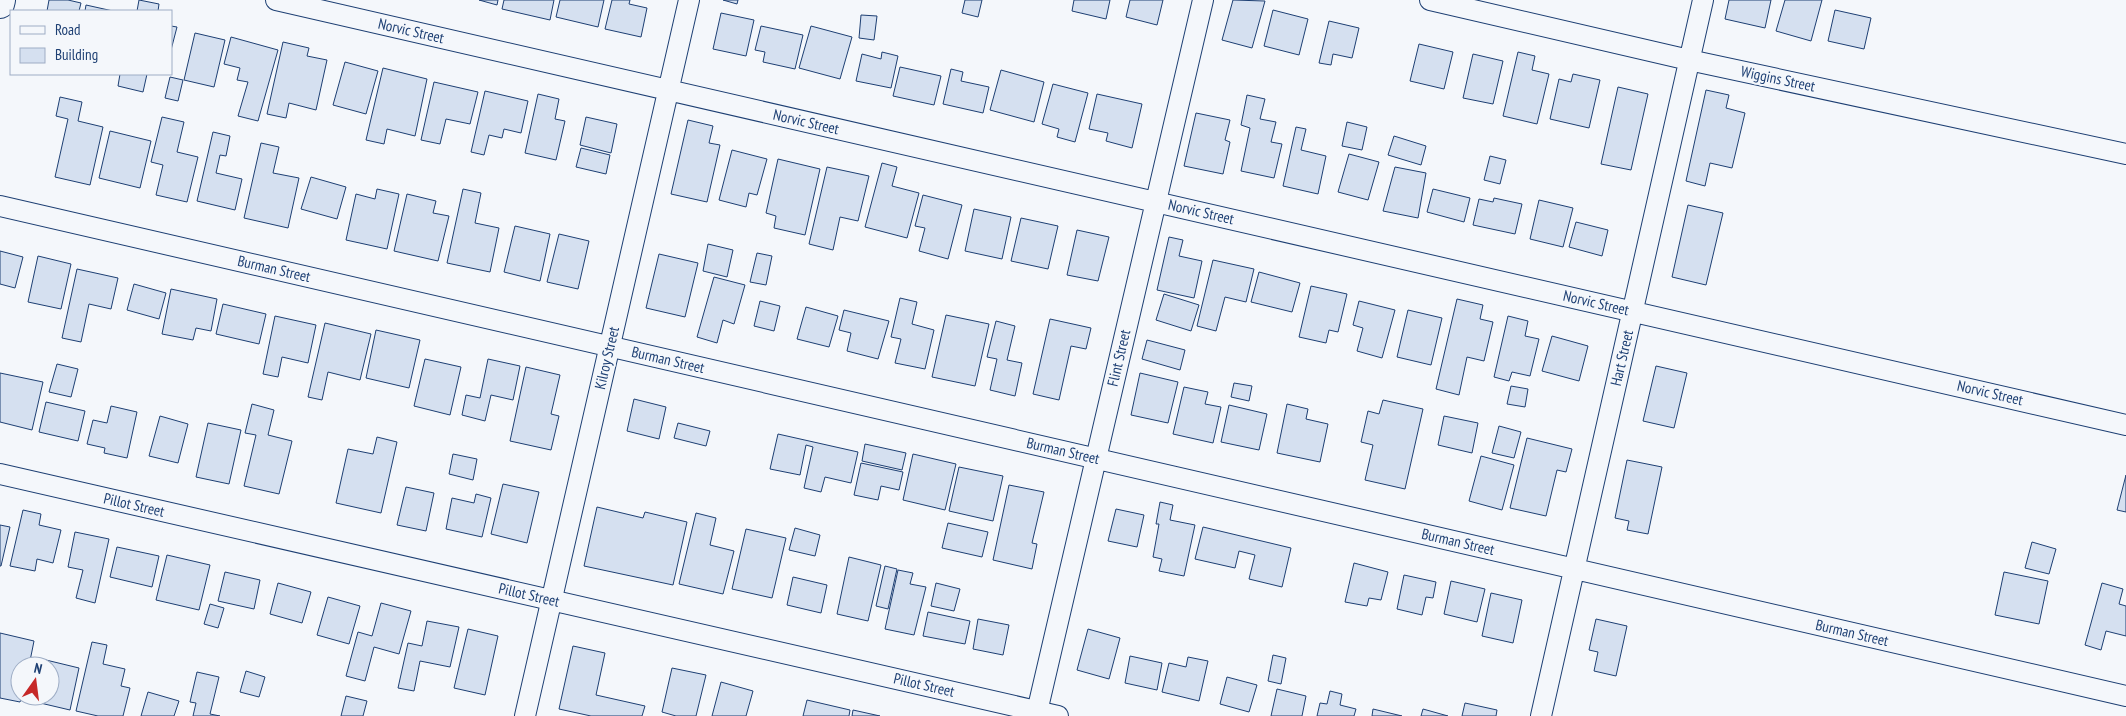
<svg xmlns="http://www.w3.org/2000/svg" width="2126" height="716" font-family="'PT Sans Narrow',sans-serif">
	<rect width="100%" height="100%" fill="#f4f7fb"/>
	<path fill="#d5e0f0" stroke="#1d3f73" d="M49,0H68L81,3L79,11H47Z
		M139,0L159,4L158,11H137Z
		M479,0H498L497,5Z
		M504,0H554L550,20L502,9Z
		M560,0H604L598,27L556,17Z
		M612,0H630L629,4L647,8L641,37L605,29Z
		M723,0H738L737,4Z
		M965,0H982L978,17L962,13Z
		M1074,0H1110L1106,19L1072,11Z
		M1130,0H1163L1157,25L1126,17Z
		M1233,0L1265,1L1252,48L1222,40Z
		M1729,0H1771L1765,28L1725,19Z
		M1785,0H1822L1811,41L1776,31Z
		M86,5L113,11H85Z
		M1273,10L1308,19L1299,55L1264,46Z
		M1835,10L1871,18L1864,49L1828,41Z
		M721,13L754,20L746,56L713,49Z
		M861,15L877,16L874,40L859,38Z
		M1329,21L1359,28L1352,58L1333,54L1331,65L1319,63Z
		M171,26L177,27L171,50Z
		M761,26L803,35L795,69L763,62L765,52L755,50Z
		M811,26L852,37L840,79L799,68Z
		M195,33L225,40L214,87L184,80Z
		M231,37L278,50L258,121L238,116L248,82L237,80L240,68L224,64Z
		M283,42L309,48L307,56L327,60L316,110L289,103L286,118L267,114Z
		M1419,44L1453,52L1444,89L1410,81Z
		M882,52L898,56L891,88L856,81L862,54L881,59Z
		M1518,52L1535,56L1532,70L1549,74L1537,124L1503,116Z
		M1473,54L1503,61L1493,104L1463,98Z
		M345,62L378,71L366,114L333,105Z
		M900,67L941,76L934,105L893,96Z
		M383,68L427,79L415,136L387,129L384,144L366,140Z
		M951,69L963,72L961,81L989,87L983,113L943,104Z
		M1001,70L1044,82L1034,122L990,110Z
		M120,74H147L143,92L118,86Z
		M1573,74L1600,80L1589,128L1550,119L1559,79L1571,82Z
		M170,77L183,80L178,101L165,98Z
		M434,82L478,92L470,124L446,119L440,144L421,140Z
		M1053,84L1088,93L1075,142L1057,137L1059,129L1042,124Z
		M1618,87L1648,94L1631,170L1601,164Z
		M1706,90L1729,95L1726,108L1745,113L1732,168L1710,163L1705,186L1686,181Z
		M485,91L528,101L521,133L504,129L502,138L489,135L484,155L471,152Z
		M538,94L559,99L555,119L565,121L556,160L525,153Z
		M1097,94L1142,104L1132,148L1106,141L1108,133L1089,129Z
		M1247,95L1265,99L1260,119L1276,122L1271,142L1282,144L1274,178L1241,171L1250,128L1241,125Z
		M60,97L82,102L78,121L103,127L90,185L55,177L68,119L56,116Z
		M1196,113L1230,120L1225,140L1230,142L1223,174L1184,166Z
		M162,117L184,122L177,152L198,157L187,202L156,195L163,165L151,162Z
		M586,117L617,124L611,153L580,145Z
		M688,120L713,126L709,143L720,145L707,202L671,194Z
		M1347,122L1367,127L1362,150L1342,146Z
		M1296,127L1306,129L1301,150L1326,156L1318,194L1283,186Z
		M110,131L151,141L140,188L99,178Z
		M213,132L230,136L226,156L220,155L216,173L242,179L235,210L197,201Z
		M1394,136L1426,146L1421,165L1388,155Z
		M261,143L279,147L273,173L299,178L288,228L244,218Z
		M581,148L610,155L606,174L576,167Z
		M732,150L767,159L757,195L749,193L746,207L719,200Z
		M1349,154L1379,162L1368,200L1338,192Z
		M1490,156L1506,160L1500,184L1484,180Z
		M778,159L820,169L805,235L774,228L776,216L766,213Z
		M882,163L897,167L892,186L919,193L907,238L865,227Z
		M827,167L869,176L858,221L840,217L833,250L809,244Z
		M1395,167L1426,173L1418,218L1383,211Z
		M311,177L346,187L337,219L301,209Z
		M377,189L399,194L387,249L346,240L356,194L375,199Z
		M463,189L481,193L475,223L499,228L490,272L447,263Z
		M1433,189L1470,198L1464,222L1427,212Z
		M407,194L436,201L433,213L449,216L438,261L394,251Z
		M923,195L962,205L948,259L919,251L925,228L915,226Z
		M1494,198L1522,204L1515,234L1473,225L1479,199L1493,202Z
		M1539,200L1573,208L1563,247L1530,239Z
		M1688,205L1723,213L1706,285L1672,277Z
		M974,209L1011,217L1002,259L965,251Z
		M1021,218L1058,226L1048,269L1011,261Z
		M1576,222L1608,230L1602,256L1569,247Z
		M515,226L550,234L540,281L504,272Z
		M1077,230L1109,237L1098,281L1067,275Z
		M559,234L589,241L578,289L547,282Z
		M1169,237L1183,240L1179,256L1202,261L1194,298L1157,290Z
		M708,244L733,250L727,277L703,271Z
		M0,251L23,257L15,288L0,284Z
		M757,253L772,256L766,285L750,282Z
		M659,254L698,263L685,317L646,308Z
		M38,256L71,264L61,309L28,302Z
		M1213,260L1254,269L1246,302L1225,297L1216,331L1197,326Z
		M77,269L118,278L111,309L89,304L81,342L62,338Z
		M1259,272L1300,283L1292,312L1251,302Z
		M714,277L745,285L734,324L723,320L717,343L697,337Z
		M134,284L166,293L159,319L127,310Z
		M1311,286L1347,294L1338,332L1329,330L1326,343L1299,337Z
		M171,289L217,299L211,331L196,328L193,340L162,334Z
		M1164,294L1199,305L1191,331L1156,320Z
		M900,298L917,302L912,324L934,330L925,369L895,363L901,339L891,337Z
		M1457,299L1483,305L1480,319L1493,322L1484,361L1467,357L1459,395L1436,389Z
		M760,301L780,306L774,331L754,326Z
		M1359,301L1395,310L1382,358L1357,351L1363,328L1353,325Z
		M223,304L266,314L259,344L216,334Z
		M806,307L838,316L829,347L797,339Z
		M844,310L889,321L878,359L847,351L851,333L839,330Z
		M1408,310L1442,318L1431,365L1397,357Z
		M946,315L989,324L975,386L932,377Z
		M275,316L316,325L308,363L282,357L278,377L263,374Z
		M1508,316L1528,321L1525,336L1539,339L1530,376L1512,372L1509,381L1494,377Z
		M1050,319L1091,328L1086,349L1071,346L1059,400L1033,394Z
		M996,321L1015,326L1007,360L1022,363L1015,396L990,390L997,359L987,357Z
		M325,323L371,334L360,380L328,372L322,400L308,397Z
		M376,330L420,340L409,388L366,378Z
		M1552,336L1588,346L1579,381L1542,371Z
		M1147,340L1185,350L1180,370L1142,359Z
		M425,359L461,367L450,415L414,406Z
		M488,359L520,366L513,400L491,395L485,421L462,415L466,395L480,398Z
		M57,364L78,369L71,397L49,392Z
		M1656,366L1687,373L1674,428L1643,421Z
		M526,367L560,375L551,414L559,416L551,450L510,441Z
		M0,373L43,382L32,430L0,422Z
		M1140,373L1178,382L1168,423L1131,415Z
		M1234,383L1252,386L1249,401L1231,397Z
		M1511,386L1528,389L1525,407L1507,404Z
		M1184,387L1208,392L1205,404L1221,407L1213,443L1173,434Z
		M634,399L666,407L659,439L627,431Z
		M1383,400L1423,409L1405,489L1365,480L1373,445L1361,442L1368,411L1379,414Z
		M46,402L85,411L78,441L39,432Z
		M252,404L274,410L268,435L292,441L279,494L244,486L256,435L245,433Z
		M1287,404L1308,409L1306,419L1328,424L1320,462L1277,453Z
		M1229,405L1267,414L1259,450L1221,442Z
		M111,406L137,412L127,458L104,453L105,448L87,444L93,420L107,423Z
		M160,416L188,424L178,463L149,456Z
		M1444,416L1478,423L1472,453L1438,445Z
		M208,423L241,430L229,484L196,477Z
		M678,423L710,431L706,446L674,438Z
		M1499,426L1521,432L1514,458L1492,453Z
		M778,434L858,452L851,483L825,477L821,492L804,488L813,447L806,445L800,475L770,469Z
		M377,437L397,442L381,513L336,503L348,449L373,454Z
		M1527,438L1572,449L1566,472L1557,470L1546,516L1510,508Z
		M865,444L906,453L902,470L862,461Z
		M453,454L477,459L473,480L449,474Z
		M913,454L956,464L945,510L903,500Z
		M1481,456L1514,465L1502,510L1469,501Z
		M1627,460L1662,467L1648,534L1627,530L1629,521L1615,518Z
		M861,463L903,472L899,490L881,486L878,500L854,495Z
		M959,467L1003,476L993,521L949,511Z
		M2126,475V512L2117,510Z
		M503,484L539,492L527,543L491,534Z
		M1009,485L1044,492L1032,543L1037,544L1032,569L993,560Z
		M406,487L434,493L426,531L397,525Z
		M476,494L491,498L482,537L446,529L452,498L474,503Z
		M1160,502L1173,505L1170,520L1195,525L1184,576L1159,571L1162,559L1153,557L1159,524H1156Z
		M597,507L643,518L645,512L687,522L673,585L584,566Z
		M1116,509L1144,515L1137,547L1108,541Z
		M23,510L41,514L39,525L61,530L53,563L37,559L35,571L10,566Z
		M696,513L716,518L710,545L734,551L723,594L679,584Z
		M948,523L988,532L982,557L942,548Z
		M0,525L10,527L1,566H0Z
		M1203,527L1291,548L1282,587L1249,579L1255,555L1239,551L1235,568L1195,559Z
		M795,528L820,535L815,556L789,550Z
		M746,529L786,538L772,598L732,589Z
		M75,532L109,539L95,603L76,598L83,570L68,567Z
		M2032,542L2056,549L2049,574L2025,568Z
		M117,547L159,556L152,587L110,577Z
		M167,555L210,565L199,610L156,600Z
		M849,557L881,565L868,621L837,614Z
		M1354,563L1388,572L1381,600L1369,598L1367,606L1345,602Z
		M885,566L897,569L888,609L876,606Z
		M898,570L913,573L910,584L926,587L914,635L885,629Z
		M225,572L260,580L254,609L218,601Z
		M2004,572L2048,581L2039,624L1995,615Z
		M1404,575L1436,582L1433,598L1426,597L1422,615L1397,609Z
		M793,577L827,585L821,613L787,605Z
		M1451,581L1485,589L1477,622L1444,614Z
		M278,583L311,592L302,623L270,614Z
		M936,583L960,589L954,611L931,606Z
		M2102,583L2123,589L2119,604L2126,606V636L2106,631L2101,650L2085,645Z
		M1491,593L1522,600L1513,643L1482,636Z
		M328,597L360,606L349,644L317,635Z
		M381,603L411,611L399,654L374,647L365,681L346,676L358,632L372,636Z
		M210,604L224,608L218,628L204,624Z
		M928,612L970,621L965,644L923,636Z
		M978,619L1009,625L1003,655L973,649Z
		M1596,619L1627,626L1616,676L1594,671L1598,652L1589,650Z
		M427,621L459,627L450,667L420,661L414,691L398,688L408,643L422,646Z
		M468,629L498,636L485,695L454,688Z
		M1088,629L1120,638L1109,679L1077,670Z
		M0,633L34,641L29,666H20V696H22L20,702L0,698Z
		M92,642L107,645L103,664L125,669L121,686L130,688L123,716H98L76,711Z
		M573,646L605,653L596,695L645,706L642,716H591L559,709Z
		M1273,655L1286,658L1281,684L1268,681Z
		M1130,656L1162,663L1157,690L1125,683Z
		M1188,657L1208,661L1199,701L1162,692L1169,663L1186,667Z
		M46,660L79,668L70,710L36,702L37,696H50V666H44Z
		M672,668L706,675L696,716H676L662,712Z
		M246,671L265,677L259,697L240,692Z
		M197,672L219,677L210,714L220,716H193L196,703L190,702Z
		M1227,677L1257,685L1249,712L1220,704Z
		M721,682L753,691L746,716H712Z
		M1277,689L1306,696L1302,716H1271Z
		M1330,691L1342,694L1340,705L1356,709L1354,716H1317L1320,703L1327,704Z
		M148,692L179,701L174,716H141Z
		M346,696L367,701L363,716H341Z
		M807,700L850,710L849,716H803Z
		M1465,703L1497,710L1496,716H1462Z
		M1373,709L1402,716H1372Z
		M1423,709L1448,716H1421Z
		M853,710L880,716H852Z"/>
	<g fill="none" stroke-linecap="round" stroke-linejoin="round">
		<g stroke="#1d3f73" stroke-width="22">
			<path id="minor" d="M276,0L2126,425
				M1430,0L1689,60L2126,154
				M0,206L2126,696
				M0,474L1058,716
				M525,716L689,0
				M1036,716L1203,0
				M1541,716L1703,0"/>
		</g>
		<g stroke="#1d3f73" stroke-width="30">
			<path id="secondary" d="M0,4L1,0"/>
		</g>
		<use href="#minor" stroke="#f4f7fb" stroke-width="20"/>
		<use href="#secondary" stroke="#f4f7fb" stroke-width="28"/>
	</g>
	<g text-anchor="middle" stroke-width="4" stroke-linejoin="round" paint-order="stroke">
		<g font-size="15" fill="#1d3f73" stroke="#f4f7fb">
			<text transform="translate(411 31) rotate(13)" y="5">Norvic Street</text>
			<text transform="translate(1778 79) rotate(12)" y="5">Wiggins Street</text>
			<text transform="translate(806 122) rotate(13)" y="5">Norvic Street</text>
			<text transform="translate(1201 212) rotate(13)" y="5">Norvic Street</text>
			<text transform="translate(274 269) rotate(13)" y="5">Burman Street</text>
			<text transform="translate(1596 303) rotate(13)" y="5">Norvic Street</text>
			<text transform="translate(607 358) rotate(-77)" y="5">Kilroy Street</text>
			<text transform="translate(1119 358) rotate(-77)" y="5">Flint Street</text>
			<text transform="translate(1622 358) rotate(-77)" y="5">Hart Street</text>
			<text transform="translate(668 360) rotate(13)" y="5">Burman Street</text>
			<text transform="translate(1990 393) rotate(13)" y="5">Norvic Street</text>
			<text transform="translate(1063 451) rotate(13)" y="5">Burman Street</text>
			<text transform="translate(134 505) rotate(13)" y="5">Pillot Street</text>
			<text transform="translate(1458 542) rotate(13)" y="5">Burman Street</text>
			<text transform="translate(529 595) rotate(13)" y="5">Pillot Street</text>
			<text transform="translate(1852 633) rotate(13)" y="5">Burman Street</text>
			<text transform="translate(924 685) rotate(13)" y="5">Pillot Street</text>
		</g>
	</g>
	<rect x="10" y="10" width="162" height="65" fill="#f4f7fb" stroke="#9eadc5"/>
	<rect x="20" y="26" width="25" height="8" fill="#f4f7fb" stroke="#9eadc5"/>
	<text x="55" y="35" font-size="15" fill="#1d3f73">Road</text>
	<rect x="20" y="48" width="25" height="15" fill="#d5e0f0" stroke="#9eadc5"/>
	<text x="55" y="60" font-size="15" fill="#1d3f73">Building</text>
	<g transform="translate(35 681) rotate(14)"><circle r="24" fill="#f4f7fb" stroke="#9eadc5"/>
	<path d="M0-4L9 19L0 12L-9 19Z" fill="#c62828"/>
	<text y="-8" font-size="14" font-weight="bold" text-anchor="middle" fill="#1d3f73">N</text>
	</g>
</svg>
